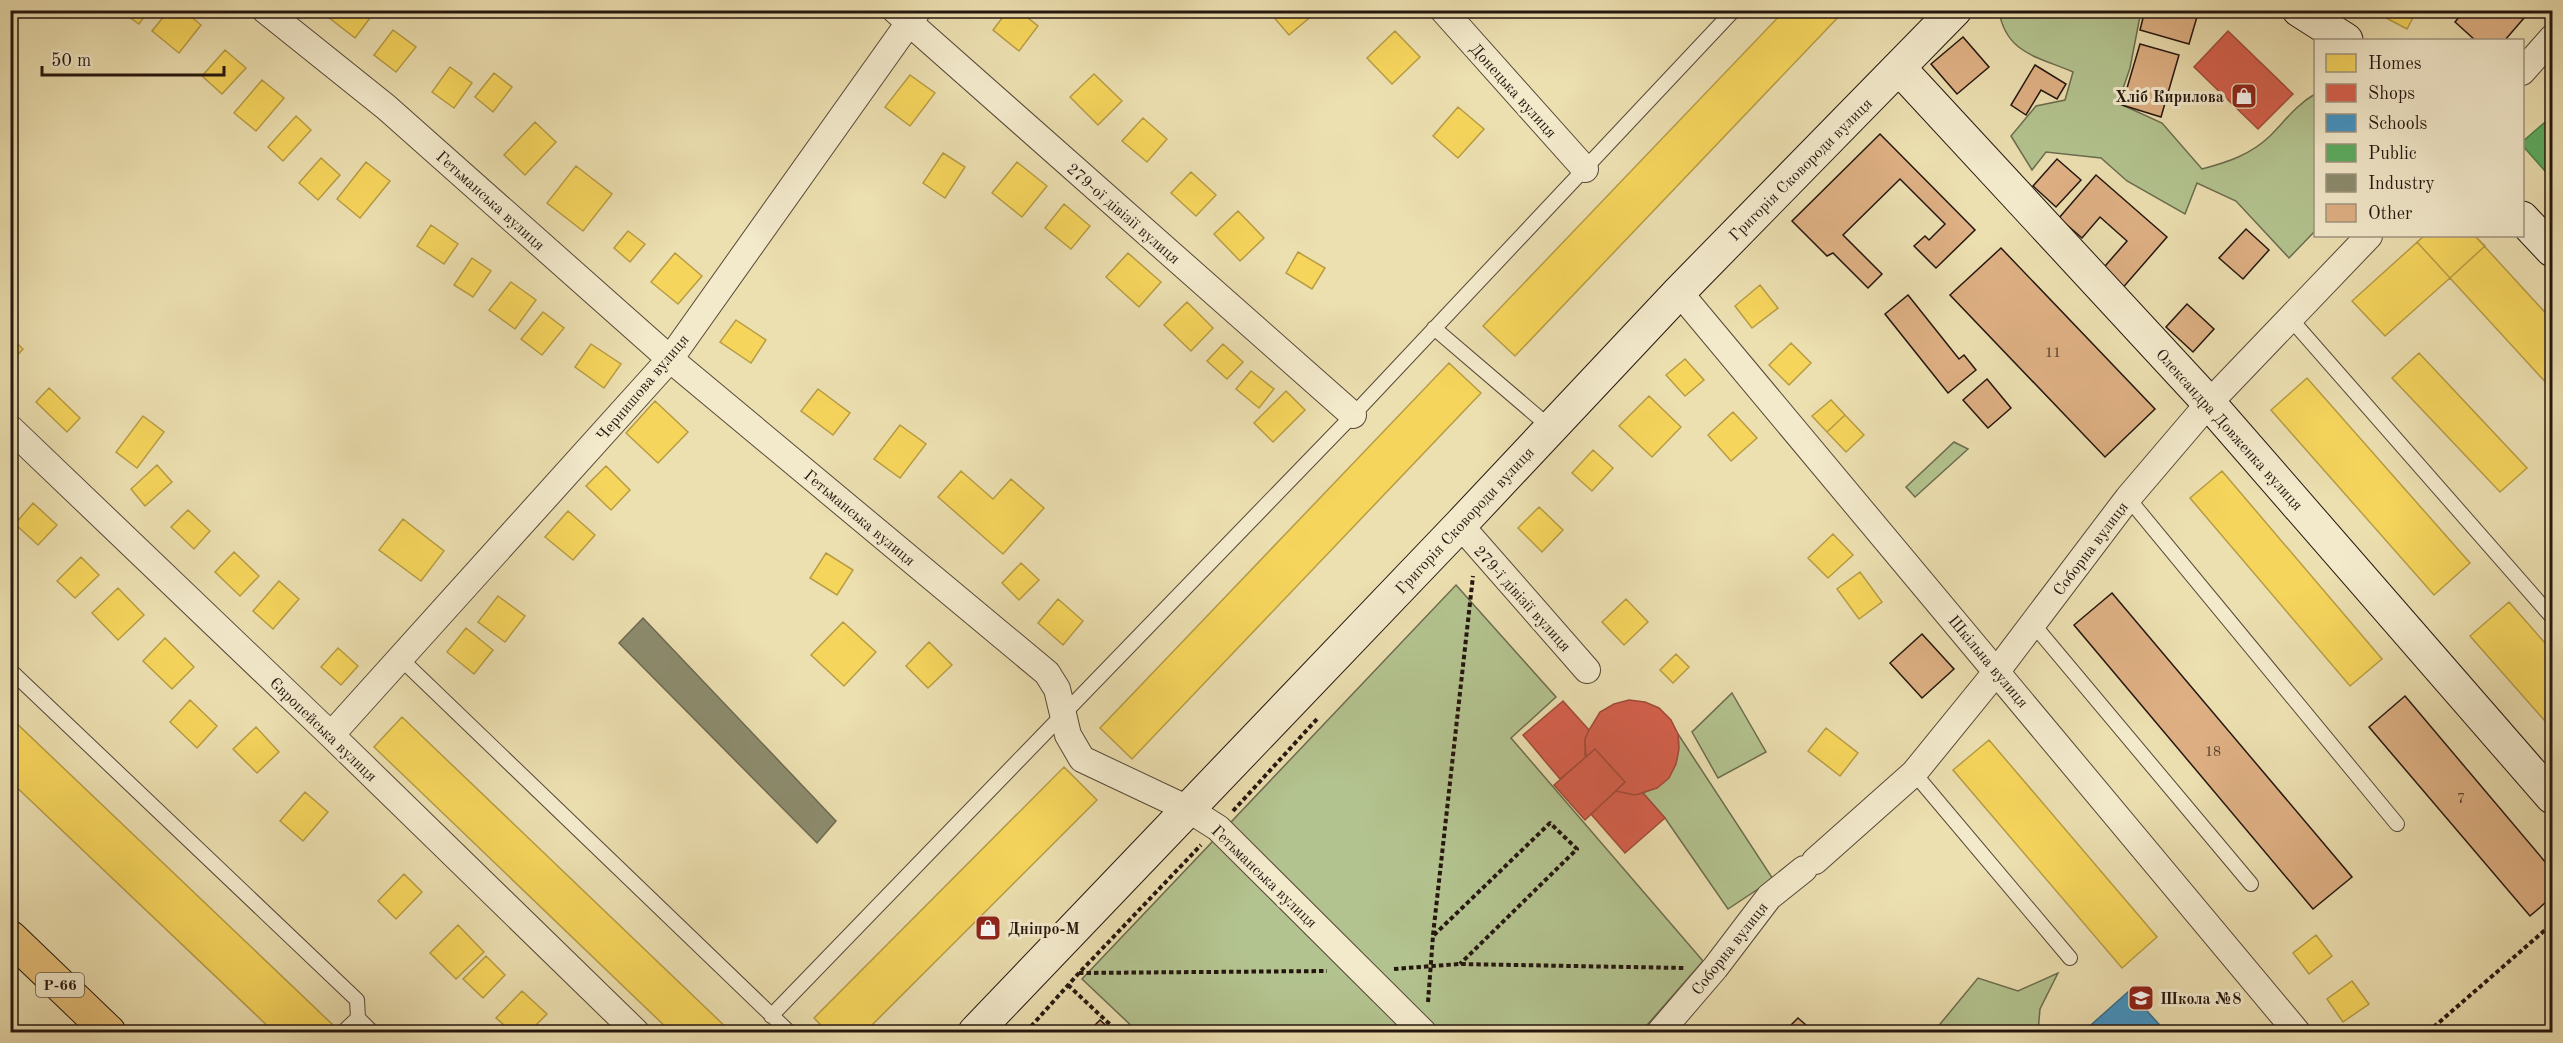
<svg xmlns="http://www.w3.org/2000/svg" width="2563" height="1043" font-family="'Old Standard TT',serif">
	<rect width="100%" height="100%" fill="#ecdfb0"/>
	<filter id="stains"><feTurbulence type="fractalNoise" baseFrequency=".00333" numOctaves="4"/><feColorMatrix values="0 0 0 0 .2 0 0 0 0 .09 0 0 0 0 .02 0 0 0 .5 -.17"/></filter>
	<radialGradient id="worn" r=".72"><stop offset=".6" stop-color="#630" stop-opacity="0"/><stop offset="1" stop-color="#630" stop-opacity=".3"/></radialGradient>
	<path fill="#b3c38f" stroke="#6c6c4f" stroke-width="1.5" d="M1999,11H2141L2130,68L2118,103L2162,123L2202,169C2228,162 2250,155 2270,136C2285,121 2296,105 2315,94V231L2289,258L2236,201L2197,183L2185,214L2127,181L2101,158L2046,152L2032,170L2011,136L2036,106L2065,100L2073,72C2039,57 2006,54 1999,11Z
		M1954,442L1968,449L1915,497L1906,487Z
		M1456,585L1556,697L1511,738L1703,961L1641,1032H1138L1082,979Z
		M1732,693L1766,752L1718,778L1692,732Z
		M1678,734L1773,879L1728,909L1665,818L1643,793C1672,781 1681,764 1678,734Z
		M2058,973L2040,1009L2038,1032H1937L1936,1029L1978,978L2018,991Z"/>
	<path fill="#f6d55c" stroke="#b79c45" stroke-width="1.5" d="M119,10H149L139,24Z
		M169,10H183L201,25L179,53L152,31Z
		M325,10H376L355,38L323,13Z
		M1008,10H1018L1038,26L1019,51L993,30Z
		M1274,10H1313L1315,13L1289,35L1271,14Z
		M1785,10H1845L1515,356L1483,326Z
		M2371,10H2417L2407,29Z
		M393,30L416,47L396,72L374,55Z
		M1395,31L1420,57L1392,84L1367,58Z
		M225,50L246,68L222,94L202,76Z
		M450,67L472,83L454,108L432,92Z
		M494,73L512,87L493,112L475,97Z
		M1094,74L1122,101L1098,125L1070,97Z
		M910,75L935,93L910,126L885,107Z
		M262,80L284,98L256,131L234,113Z
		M1458,107L1484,129L1458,158L1433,136Z
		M296,116L311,130L283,161L268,147Z
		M1143,118L1167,139L1147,162L1122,141Z
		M535,122L556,142L525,175L504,155Z
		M943,153L965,167L945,198L923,183Z
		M321,158L340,175L318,200L299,183Z
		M366,162L390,181L360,218L337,199Z
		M1017,162L1047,186L1022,217L992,193Z
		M576,166L612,194L583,231L547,203Z
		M1191,172L1216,195L1196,216L1171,193Z
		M1064,204L1090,226L1071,249L1045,228Z
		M1238,211L1264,238L1240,261L1214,234Z
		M431,225L458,244L444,264L417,246Z
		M628,231L645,244L630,262L614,248Z
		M2424,236H2475L2552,320V385L2550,387L2450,278L2385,336L2352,301Z
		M2424,236H2475L2485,246L2450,278L2417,242Z
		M1298,252L1325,268L1312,289L1286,273Z
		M675,253L702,276L678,304L651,282Z
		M1128,253L1161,282L1139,307L1106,277Z
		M472,258L491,271L473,297L454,285Z
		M511,282L536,300L515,329L489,310Z
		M1760,285L1778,308L1752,328L1735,306Z
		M1187,302L1213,328L1191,351L1164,325Z
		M543,312L564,328L542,355L521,339Z
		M736,320L766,340L751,363L720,342Z
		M10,337L23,349L10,363Z
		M1791,343L1811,363L1789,385L1769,365Z
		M591,344L621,364L604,388L575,367Z
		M1223,344L1243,362L1227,379L1207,361Z
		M2419,353L2527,468L2500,492L2392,378Z
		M1685,359L1704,380L1685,396L1666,375Z
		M1449,363L1481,393L1132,759L1100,728Z
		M1251,371L1274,389L1259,408L1236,389Z
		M2307,378L2470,563L2434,595L2271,410Z
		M49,388L80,418L67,432L36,402Z
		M818,389L850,413L833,435L801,411Z
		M1286,391L1305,410L1273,442L1254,423Z
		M1649,396L1681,427L1652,457L1619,426Z
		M1831,400L1845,415L1827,432L1812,416Z
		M655,401L688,432L658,463L626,433Z
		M1733,412L1757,438L1731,461L1708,435Z
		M1845,415L1864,435L1846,452L1827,432Z
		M143,416L164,432L137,468L116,452Z
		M900,425L926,444L900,478L874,459Z
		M1593,450L1613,468L1592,491L1572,473Z
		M157,465L172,482L145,506L131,489Z
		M606,466L630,490L611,510L586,486Z
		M961,471L993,499L1011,479L1044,508L1003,554L938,497Z
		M2222,471L2382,659L2350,686L2190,498Z
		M33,503L57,525L38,545L15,524Z
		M1539,507L1563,530L1542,552L1518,528Z
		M188,510L210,531L194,549L171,527Z
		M568,511L595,535L573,560L545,537Z
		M403,519L444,551L421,581L379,550Z
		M1833,534L1853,555L1828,578L1808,558Z
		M234,552L259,576L240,596L215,572Z
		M826,553L853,570L837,595L810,578Z
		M81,557L99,575L75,598L57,581Z
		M1021,563L1039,580L1019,600L1002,583Z
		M1860,572L1882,602L1859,619L1837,589Z
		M279,581L299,599L273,629L253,611Z
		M118,588L144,615L118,640L92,613Z
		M498,596L525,616L505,642L478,622Z
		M1058,599L1083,621L1063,645L1038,623Z
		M1626,599L1648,622L1624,645L1602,622Z
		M2509,602L2552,651V729L2470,636Z
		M843,622L876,652L844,686L811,655Z
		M466,628L493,650L474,674L447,652Z
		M165,638L194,667L172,689L143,661Z
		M929,642L952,665L928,688L906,666Z
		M338,648L358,666L341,685L321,667Z
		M1676,654L1689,667L1673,683L1660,670Z
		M190,700L217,726L197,748L170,722Z
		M10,717L332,1024L323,1032H274L10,781Z
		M402,717L731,1032H671L374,747Z
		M256,727L279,752L257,773L233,749Z
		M1826,728L1858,753L1840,776L1808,751Z
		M1989,740L2157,937L2122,968L1953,770Z
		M1064,767L1097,800L865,1032H828L814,1018Z
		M305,792L328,812L303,841L280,821Z
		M404,874L422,892L396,919L378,901Z
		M458,925L484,952L456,979L430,953Z
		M2316,935L2332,956L2309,974L2293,953Z
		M486,956L505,975L483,998L463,979Z
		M2352,981L2369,1004L2343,1022L2327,999Z
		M522,991L547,1014L529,1032H512L496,1018Z"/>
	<path fill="#d6604d" stroke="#a14a3a" stroke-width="1.5" d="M2228,31L2293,94L2258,129L2194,67Z
		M1629,700L1645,702L1659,708L1671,720L1678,734L1679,749L1676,764L1669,778L1657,788L1635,795L1616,791L1625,782L1595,749L1586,757L1585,755V739L1589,730L1600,712L1614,704Z
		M1563,701L1589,730L1585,739L1586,757L1560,779L1523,735Z
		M1595,749L1625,782L1585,820L1554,785Z
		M1616,791L1635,795L1643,793L1665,818L1625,853L1591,814Z"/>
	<path fill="#4393c3" stroke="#3a6e8d" stroke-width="1.5" d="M2129,991L2166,1032H2083Z"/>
	<path fill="#5aae61" stroke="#4a8048" stroke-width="1.5" d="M2551,117L2552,119V179L2522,145V142Z"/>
	<path fill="#8c8c6e" stroke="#6d6952" stroke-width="1.5" d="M643,618L836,821L817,843L619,643Z"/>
	<path fill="#deb083" stroke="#24160f" stroke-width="1.5" d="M2145,10H2199L2189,44L2140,30Z
		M2465,10H2531L2505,40H2475L2455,22Z
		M1963,37L1989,67L1957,94L1931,64Z
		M2140,44L2179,55L2161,117L2122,105Z
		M2035,65L2066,84L2057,99L2041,90L2026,115L2011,105Z
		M1880,134L1975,230L1936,268L1914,246L1925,236L1929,240L1945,224L1900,179L1843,235L1882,274L1868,288L1833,253L1827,256L1792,221Z
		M2057,159L2081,180L2056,207L2033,186Z
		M2096,175L2167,237L2120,291L2099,273L2127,241L2100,217L2082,238L2059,218Z
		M2246,229L2269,250L2243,279L2219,258Z
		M2001,248L2155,409L2105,457L1950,295Z
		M1908,295L1959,359L1964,355L1976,370L1948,393L1885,314Z
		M2187,304L2214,329L2193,352L2166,327Z
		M1987,379L2011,408L1988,428L1963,400Z
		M2112,593L2352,877L2313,909L2074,625Z
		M1922,634L1954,669L1922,698L1890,663Z
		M2405,696L2552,870V897L2530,916L2369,727Z
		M1798,1018L1814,1032H1784Z
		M1100,1020L1113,1032H1088Z"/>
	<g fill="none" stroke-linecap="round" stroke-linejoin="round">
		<g stroke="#564837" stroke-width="16">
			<path id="lane" d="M2289,317L2552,617
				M1434,328L1551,428
				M2128,498L2397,824
				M2033,624L2251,884
				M401,659L789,1032
				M10,670L357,1000L358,1018L372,1032
				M1914,773L2070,958
				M771,1016L1353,415L1734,10
				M343,1032L358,1018"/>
		</g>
		<g stroke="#564837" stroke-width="28">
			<path id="street" d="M265,10L386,107L670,359L1047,673L1057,689L1068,735L1082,759L1188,809L1218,828L1423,1032
				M895,10L1353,415
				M1443,10L1585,169
				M2522,72L2552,38
				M1679,292L2297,1032
				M10,428L331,735L636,1032
				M1460,525L1587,670
				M331,735L670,359L918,10
				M1815,861L1914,773L1997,671L2128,498L2209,403L2369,236
				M1660,1032L1715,968L1769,897L1804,869"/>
		</g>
		<g stroke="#24160f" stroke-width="35">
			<path id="secondary" d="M2299,10L2346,40
				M1900,69L2209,403L2552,797
				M2522,218L2552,250
				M975,1032L1460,525L1679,292L1955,10"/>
		</g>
		<g stroke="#24160f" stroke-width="35">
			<path id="primary" d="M10,937L109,1032"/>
		</g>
		<path stroke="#24160f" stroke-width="4" stroke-dasharray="4.5 3" stroke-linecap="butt" d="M1233,811L1317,719
			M1433,935L1473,576
			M1394,969L1459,964L1684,968
			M1079,973L1327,971
			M1068,985L1118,1032
			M1428,1002L1433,936L1550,823L1577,849L1460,964
			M1026,1032L1079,973L1201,845
			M2428,1032L2552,924"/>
		<use href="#lane" stroke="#f3eacc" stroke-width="14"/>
		<use href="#street" stroke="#f3eacc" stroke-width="26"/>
		<use href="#secondary" stroke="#f3eacc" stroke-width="33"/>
		<use href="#primary" stroke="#e6c078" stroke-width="33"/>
	</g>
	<defs>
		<g id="shop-square" transform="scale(1.35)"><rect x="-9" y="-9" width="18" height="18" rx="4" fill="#8f2418" stroke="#f3eacc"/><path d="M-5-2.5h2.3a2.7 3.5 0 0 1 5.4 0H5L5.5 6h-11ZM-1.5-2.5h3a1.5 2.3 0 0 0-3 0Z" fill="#fff"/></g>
		<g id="school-square" transform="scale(1.35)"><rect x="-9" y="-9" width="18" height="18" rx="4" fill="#8f2418" stroke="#f3eacc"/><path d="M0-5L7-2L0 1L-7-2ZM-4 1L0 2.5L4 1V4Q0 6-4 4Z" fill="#fff"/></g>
	</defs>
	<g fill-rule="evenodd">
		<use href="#shop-square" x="2244" y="96"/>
		<use href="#shop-square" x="988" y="928"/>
		<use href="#school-square" x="2141" y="998"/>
	</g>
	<g text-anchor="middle" stroke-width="6" stroke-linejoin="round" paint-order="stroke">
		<g font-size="14" fill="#523c2c">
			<text x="2053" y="357">11</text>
			<text x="2213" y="756">18</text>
			<text x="2461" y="803">7</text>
		</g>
		<rect fill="#f3eacc" stroke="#625648" stroke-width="1.5" x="36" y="973" width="48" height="24" rx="4.5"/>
		<g font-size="15" font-weight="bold" fill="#24160f">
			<text x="60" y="990">Р-66</text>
		</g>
		<g font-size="16" fill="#24160f" stroke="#f3eacc">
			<text transform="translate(1514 90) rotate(48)" y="6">Донецька вулиця</text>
			<text transform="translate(1800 169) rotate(-45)" y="6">Григорія Сковороди вулиця</text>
			<text transform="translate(491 200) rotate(42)" y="6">Гетьманська вулиця</text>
			<text transform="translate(1124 213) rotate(41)" y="6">279-ої дівізії вулиця</text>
			<text transform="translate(642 387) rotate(-50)" y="6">Чернишова вулиця</text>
			<text transform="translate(2230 429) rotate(48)" y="6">Олександра Довженка вулиця</text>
			<text transform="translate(860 517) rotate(40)" y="6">Гетьманська вулиця</text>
			<text transform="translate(1464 520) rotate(-47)" y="6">Григорія Сковороди вулиця</text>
			<text transform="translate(2090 548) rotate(-53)" y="6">Соборна вулиця</text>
			<text transform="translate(1523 598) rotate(48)" y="6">279-ї дівізії вулиця</text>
			<text transform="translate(1989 661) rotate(50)" y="6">Шкільна вулиця</text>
			<text transform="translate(324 729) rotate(44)" y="6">Європейська вулиця</text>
			<text transform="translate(1265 876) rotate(44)" y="6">Гетьманська вулиця</text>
			<text transform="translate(1729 948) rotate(-52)" y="6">Соборна вулиця</text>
		</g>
		<g font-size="16" font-weight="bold" fill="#24160f" stroke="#f3eacc" text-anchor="start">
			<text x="2224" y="102" text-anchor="end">Хліб Кирилова</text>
			<text x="1008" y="934">Днiпро-М</text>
			<text x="2160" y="1004">Школа №8</text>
		</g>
	</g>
	<rect width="2563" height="1043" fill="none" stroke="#ecdfb0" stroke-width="36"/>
	<rect x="12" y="12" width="2539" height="1019" fill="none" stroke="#24160f" stroke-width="3"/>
	<rect x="18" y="18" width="2527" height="1007" fill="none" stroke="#24160f" stroke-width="1.5"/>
	<rect x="2314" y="39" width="210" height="198" fill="#f3eacc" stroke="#a09580" stroke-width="1.5"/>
	<rect x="2326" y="54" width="30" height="18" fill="#f6d55c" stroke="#a09580" stroke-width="1.5"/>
	<text x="2368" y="69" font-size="18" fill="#24160f">Homes</text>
	<rect x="2326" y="84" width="30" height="18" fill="#d6604d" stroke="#a09580" stroke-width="1.5"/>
	<text x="2368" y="99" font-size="18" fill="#24160f">Shops</text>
	<rect x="2326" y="114" width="30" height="18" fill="#4393c3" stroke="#a09580" stroke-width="1.5"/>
	<text x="2368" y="129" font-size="18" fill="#24160f">Schools</text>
	<rect x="2326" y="144" width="30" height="18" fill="#5aae61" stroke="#a09580" stroke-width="1.5"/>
	<text x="2368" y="159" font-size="18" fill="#24160f">Public</text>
	<rect x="2326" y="174" width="30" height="18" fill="#8c8c6e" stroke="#a09580" stroke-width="1.5"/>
	<text x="2368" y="189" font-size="18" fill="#24160f">Industry</text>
	<rect x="2326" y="204" width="30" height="18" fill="#deb083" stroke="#a09580" stroke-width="1.5"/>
	<text x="2368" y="219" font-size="18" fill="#24160f">Other</text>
	<path d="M42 66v9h182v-9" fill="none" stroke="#24160f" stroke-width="3"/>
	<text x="51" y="66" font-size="18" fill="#24160f" stroke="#f3eacc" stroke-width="4.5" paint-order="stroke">50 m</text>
	<rect width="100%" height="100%" filter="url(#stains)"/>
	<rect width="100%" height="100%" fill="url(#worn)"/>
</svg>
